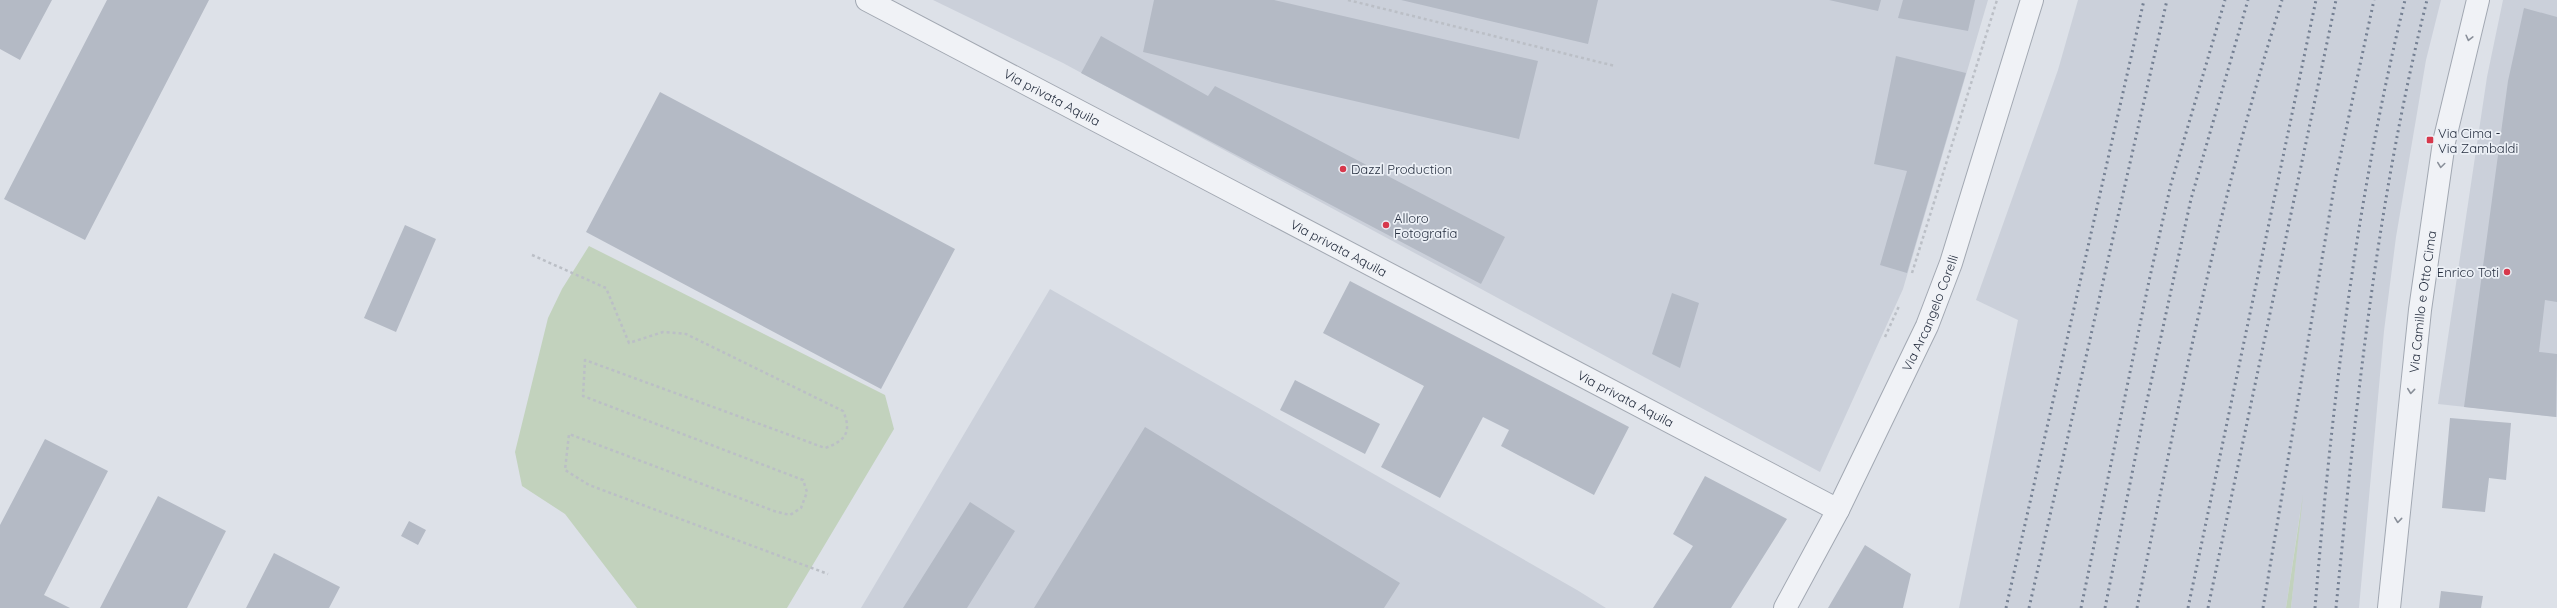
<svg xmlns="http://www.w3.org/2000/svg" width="2557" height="608" font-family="Quicksand,sans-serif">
	<rect width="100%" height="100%" fill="#dde1e8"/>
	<path fill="#cbd0da" d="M933,0H1988L1903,289L1820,472L1063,63Z
		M2078,0H2441L2426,60L2396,237L2384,331L2359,608H2291L2301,507L2286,608H1959L2018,320L1976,300L2058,70Z
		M2503,0H2557V417L2438,404L2487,77Z
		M1050,289L1577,590L1606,608H861Z"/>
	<path fill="#c2d2bd" d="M589,246L885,395L894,429L787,608H637L565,514L522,486L515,452L548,318L562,289Z
		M2303,495L2291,608H2286Z"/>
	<path fill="#b4bac5" d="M0,0H52L20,60L0,49Z
		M107,0H209L85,240L4,199Z
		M1154,0H1274L1538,61L1519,139L1143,52Z
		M1401,0H1598L1588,44Z
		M1829,0H1881L1878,11Z
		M1903,0H1975L1968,31L1898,18Z
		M2524,8L2557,17V302L2545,300L2539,352L2557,354L2556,417L2464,407L2508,81Z
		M1101,36L1208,96L1215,86L1505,237L1481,284L1081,73Z
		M1896,56L1966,73L1907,273L1880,265L1907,171L1874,164Z
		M660,92L955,249L881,389L586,232Z
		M405,225L436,239L396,332L364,318Z
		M1350,281L1629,427L1594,495L1501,446L1509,430L1483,417L1440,498L1381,467L1424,386L1323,333Z
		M1672,293L1699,303L1680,368L1652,354Z
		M1295,380L1380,424L1365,454L1280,410Z
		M2450,418L2511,423L2506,480L2489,478L2485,512L2442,508Z
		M1145,427L1400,583L1384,608H1034Z
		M45,439L108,471L44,595L70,608H0V525Z
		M1705,476L1787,519L1731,608H1653L1693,546L1673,534Z
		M158,496L226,531L187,608H100Z
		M970,502L1015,531L967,608H903Z
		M409,521L426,530L418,545L401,536Z
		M1865,545L1911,574L1903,608H1828Z
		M274,553L340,587L329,608H246Z
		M2441,591L2483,596L2481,608H2439Z"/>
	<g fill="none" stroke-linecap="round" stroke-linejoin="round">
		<g stroke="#a2a8b2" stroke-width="24">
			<g id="minor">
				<path id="s1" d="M867,0L1838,510"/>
				<path id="s2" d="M2389,608L2420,310L2444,142L2478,0"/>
			</g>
		</g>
		<g stroke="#a2a8b2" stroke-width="24">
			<g id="tertiary">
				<path id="s3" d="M1785,608L1838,510L1927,326L1951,263L2032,0"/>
			</g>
		</g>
		<path stroke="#bbbfc6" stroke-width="2.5" stroke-dasharray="3 3" stroke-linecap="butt" d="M1348,0L1615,66
			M532,255L606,288L629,343L663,332L686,334L843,411C852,431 846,441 825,448L585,360L583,396L803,480L807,492L801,508L790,515L774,511L569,434L565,470L589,485L828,574
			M1912,273L1997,0
			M1885,337L1899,306"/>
		<use href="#minor" stroke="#f0f2f6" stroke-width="22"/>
		<use href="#tertiary" stroke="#f0f2f6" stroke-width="22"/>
		<path stroke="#758093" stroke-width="3" stroke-dasharray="2 4" stroke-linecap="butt" d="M2006,608L2144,0
			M2029,608L2167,0
			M2081,608L2149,281L2171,184L2225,0
			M2105,608L2143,419L2191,199L2248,0
			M2137,608C2179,403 2219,199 2282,0
			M2188,608L2316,0
			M2208,608L2336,0
			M2263,608L2336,176L2374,0
			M2315,608C2332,403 2356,199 2405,0
			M2336,608C2356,404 2377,199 2427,0"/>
	</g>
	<defs><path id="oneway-chevron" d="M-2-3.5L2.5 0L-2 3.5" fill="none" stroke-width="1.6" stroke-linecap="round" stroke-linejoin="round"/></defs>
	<g stroke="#8a909a">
		<use href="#oneway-chevron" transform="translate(2469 38) rotate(104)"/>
		<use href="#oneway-chevron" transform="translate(2441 165) rotate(98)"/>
		<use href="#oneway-chevron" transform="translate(2411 391) rotate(96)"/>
		<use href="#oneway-chevron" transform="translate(2398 520) rotate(96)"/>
	</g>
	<g fill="#d7384c" stroke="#ecf0f6" stroke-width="1.5">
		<rect x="2426" y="136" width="8" height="8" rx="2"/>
		<circle cx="1343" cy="169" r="4"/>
		<circle cx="1386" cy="225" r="4"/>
		<circle cx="2507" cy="272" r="4"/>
	</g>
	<g text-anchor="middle" stroke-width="3.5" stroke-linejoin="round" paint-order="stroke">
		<g font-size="13" fill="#252e3f" stroke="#ecf0f6">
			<text dy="5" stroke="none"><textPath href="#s1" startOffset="209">Via privata Aquila</textPath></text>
			<text dy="5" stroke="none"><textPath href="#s1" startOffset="533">Via privata Aquila</textPath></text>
			<text dy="5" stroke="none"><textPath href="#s2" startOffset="308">Via Camillo e Otto Cima</textPath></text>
			<text dy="5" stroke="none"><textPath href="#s3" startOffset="329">Via Arcangelo Corelli</textPath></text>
			<text dy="5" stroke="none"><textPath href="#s1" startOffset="857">Via privata Aquila</textPath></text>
		</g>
		<g font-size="13" fill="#252e3f" stroke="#ecf0f6" text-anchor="start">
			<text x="2438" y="138">Via Cima -<tspan x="2438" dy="15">Via Zambaldi</tspan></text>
			<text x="1351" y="174">Dazzl Production</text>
			<text x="1394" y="223">Alloro<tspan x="1394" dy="15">Fotografia</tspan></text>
			<text x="2499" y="277" text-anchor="end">Enrico Toti</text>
		</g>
	</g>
</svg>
